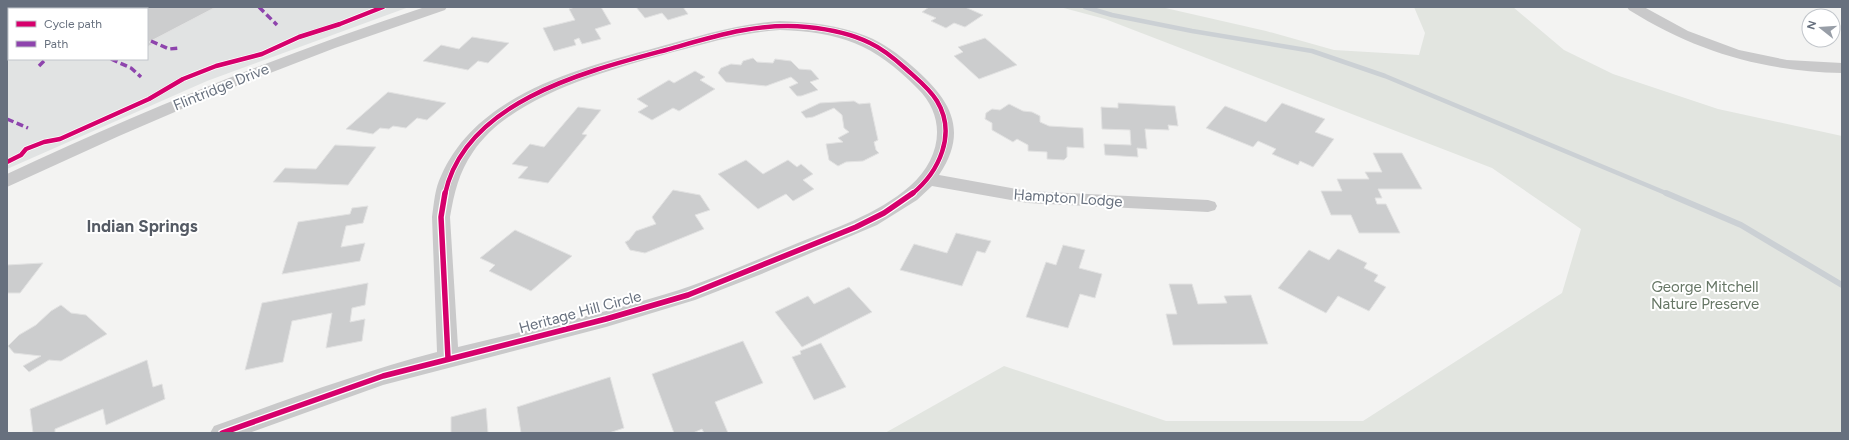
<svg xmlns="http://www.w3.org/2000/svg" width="1849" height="440" font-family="Figtree,sans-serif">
	<rect width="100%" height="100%" fill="#f3f3f2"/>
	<path fill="#e1e3e3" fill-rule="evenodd" d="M7,7H409L207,81L7,169ZM9,9H147V59H9Z"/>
	<path fill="#e2e5e0" d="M1060,7H1161L1266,31L1334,50L1419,55L1425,33L1414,7H1513L1564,50L1613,74L1718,109L1842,136V433H885L1004,366L1166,421H1363L1562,293L1581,229L1492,168L1105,19Z"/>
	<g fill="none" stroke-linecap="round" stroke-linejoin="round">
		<path stroke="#cbd0d4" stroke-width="4.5" d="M1085,7L1112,15L1192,31L1312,51L1385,76L1668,194"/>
		<path stroke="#cbd0d4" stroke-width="6" d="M1666,193L1741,225L1842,285"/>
	</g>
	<path fill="#cccdce" stroke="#e2e2e2" d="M61,7H216L149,42L153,44L147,47V9H57Z
		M575,7H601L611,24L595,29L601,39L582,44L579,38L574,40L576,45L554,51L543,28L575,20L569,9Z
		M636,7H683L688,14L668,20L662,13L645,18Z
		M929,7H965L983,15L965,27L954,23L946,28L931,21L936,18L922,12Z
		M472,37L509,43L488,63L478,61L468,70L423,61L441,45L459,49Z
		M985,38L1017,65L979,79L954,56L963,52L958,47Z
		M753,58L757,62L773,63L775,59L791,61L799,69L811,70L819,79L810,82L818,90L801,96H797L789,87L798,83L791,77L766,86L726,82L718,73L721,68L731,64L741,65L743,61Z
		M695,71L705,77L700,80L715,89L679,111L673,108L652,120L638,112L648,106L637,99L669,80L674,83Z
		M388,92L446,103L427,120L417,118L406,128L393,126L389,129L380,128L373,134L346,129Z
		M854,101L859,104L870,103L878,140L874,142L876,150L879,153L863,161L846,162L838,166L829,160L826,144L843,142L838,138L849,132L844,128L842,115L834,108L813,117L806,118L801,112L820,103Z
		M1118,103L1175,106L1178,126L1168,125L1169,130L1145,129L1147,149L1137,148L1138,157L1105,155L1104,144L1131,145L1130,130L1102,129L1101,107L1118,108Z
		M1282,103L1325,119L1315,132L1334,139L1313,167L1300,161L1298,165L1272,154L1276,149L1258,141L1253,147L1206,128L1225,106L1266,122Z
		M1009,104L1023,111L1032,112L1040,116V122L1049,126L1083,128L1084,148L1067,147V157L1064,160L1047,159V152L1028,151V145L1017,139L1013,142L992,130V123L985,119L986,113L992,109L1000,110Z
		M578,107L601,110L582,134L587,135L548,183L518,178L528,167L512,164L530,144L544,147Z
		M335,145L376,147L348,185L273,182L285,168L316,169Z
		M1373,153H1402L1422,189H1378L1382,198H1375L1377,204H1386L1400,233H1359L1351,215H1331L1321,191H1342L1337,179H1369L1365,172H1382Z
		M746,160L763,174L788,160L797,167L801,164L813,174L803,180L814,189L793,201L786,194L758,209L718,174Z
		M673,190L700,195L710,210L695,215L704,229L645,253L630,250L625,242L629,240L636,231L656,224L652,217Z
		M368,206L363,223L346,226L341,247L365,243L360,261L282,274L298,222L350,214L352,208Z
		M515,230L572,256L531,291L489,271L495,265L480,258Z
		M956,233L991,241L985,253L977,251L962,286L900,270L914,244L947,253Z
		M1063,245L1085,250L1079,268L1102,274L1095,298L1080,294L1068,328L1026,317L1046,262L1056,265Z
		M1338,249L1367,263L1364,268L1378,275L1374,281L1386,287L1369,311L1338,296L1326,313L1278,288L1309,250L1329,260Z
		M43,263L20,293H7V265Z
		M368,283L365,305L352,308L350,322L365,319L362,341L326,348L332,313L292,321L283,362L245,370L262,303Z
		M1169,284H1192L1198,304L1227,303L1224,296L1251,295L1268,344L1173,345L1166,314H1177Z
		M849,287L872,312L802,347L775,312L808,296L814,304Z
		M61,305L71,313L86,315L107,334L61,361L49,360L29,372L23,366L41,356L14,353L8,346L19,335L36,325L51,311Z
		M743,341L763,383L715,402L728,433H704L702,429L693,433H674L652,374Z
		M821,343L846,387L814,400L792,357L801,354L800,351Z
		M147,360L153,387L162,384L165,399L106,425L103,409L55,429V433H33L30,409Z
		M610,377L624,428L609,433H521L517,407Z
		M486,408L488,433H451V417Z"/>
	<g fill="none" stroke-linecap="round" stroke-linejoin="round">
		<path fill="#c9c9ca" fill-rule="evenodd" d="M425,7H447L445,10L335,48L226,90L119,136L7,187V174C143,110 283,54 425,7Z
			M1627,7H1644L1688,31L1739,50L1787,60L1842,63V73C1762,71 1697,52 1629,10Z
			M780,21C809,22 839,25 866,36C884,43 898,54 912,66C949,98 970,129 939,175L1028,191L1208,200L1215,202L1217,206L1215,210L1208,212L1028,203L932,186L917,200L877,225L759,275L695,300L606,327L383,385L249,433H210L214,426C288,399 361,372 437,352L432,217C434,203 435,188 441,176C477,94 577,69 655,48C696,37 737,24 780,21ZM780,30C840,32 874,44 917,88C948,118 941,159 910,186C877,215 832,229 793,245C751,262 709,281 666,294C598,315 528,330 458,347L450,217C454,193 459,172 473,152C511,95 610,70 673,52C708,43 743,32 780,30Z"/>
		<path stroke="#8e44ad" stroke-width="3.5" stroke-dasharray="7 3.5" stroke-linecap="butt" d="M259,7L277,25
			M18,9L25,7
			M50,9L54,7
			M7,12L9,11
			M7,17L9,18
			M151,41L169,49L180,48
			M7,51L9,50
			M111,59L131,68L141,77
			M39,66L46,59
			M7,119L28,128"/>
		<g stroke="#fff" stroke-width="6">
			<path id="cycleway-far1" d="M7,162L21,155L26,149L44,142L60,139L149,99L183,79L216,66L262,54L299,37L340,24L383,7
				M445,194C465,101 587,71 666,50C712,37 758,22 807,27C828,29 850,33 870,43C883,49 895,59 906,69C917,79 929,88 937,101C957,134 939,172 912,194"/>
		</g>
		<g stroke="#fff" stroke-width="8">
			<path id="cycleway" d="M445,193L441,217L448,358
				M222,433L383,376L606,319L688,295L856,227L884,213L913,193"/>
		</g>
		<use href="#cycleway-far1" stroke="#d6006c" stroke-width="4.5"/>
		<use href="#cycleway" stroke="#d6006c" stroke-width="5.5"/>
	</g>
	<g text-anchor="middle" stroke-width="4" stroke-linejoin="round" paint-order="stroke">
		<g font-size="15" fill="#67707e" stroke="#fff">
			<text transform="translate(221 87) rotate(-22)" y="5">Flintridge Drive</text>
			<text transform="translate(1068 198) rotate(4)" y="5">Hampton Lodge</text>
			<text transform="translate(580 312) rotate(-15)" y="5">Heritage Hill Circle</text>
		</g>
		<g font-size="15" fill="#667665" stroke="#fff">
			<text x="1705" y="292">George Mitchell<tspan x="1705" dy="17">Nature Preserve</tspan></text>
		</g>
		<g font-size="17" font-weight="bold" fill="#545a64" stroke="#fff">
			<text x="142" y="232">Indian Springs</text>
		</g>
	</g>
	<rect width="1849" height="440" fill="none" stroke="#67707e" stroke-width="16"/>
	<rect x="8" y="8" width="140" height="52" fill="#ffffff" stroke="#c2c6cb"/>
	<rect x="16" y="21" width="20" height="6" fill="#d6006c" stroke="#c2c6cb"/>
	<text x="44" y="28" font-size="12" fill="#67707e">Cycle path</text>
	<rect x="16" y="41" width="20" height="6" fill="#8e44ad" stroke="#c2c6cb"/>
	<text x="44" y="48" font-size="12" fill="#67707e">Path</text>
	<g transform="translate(1821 28) rotate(287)"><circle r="19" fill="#ffffff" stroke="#c2c6cb"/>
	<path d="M0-3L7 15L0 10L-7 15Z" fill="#989ea7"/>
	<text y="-6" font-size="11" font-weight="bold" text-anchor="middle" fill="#67707e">N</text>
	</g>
</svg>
